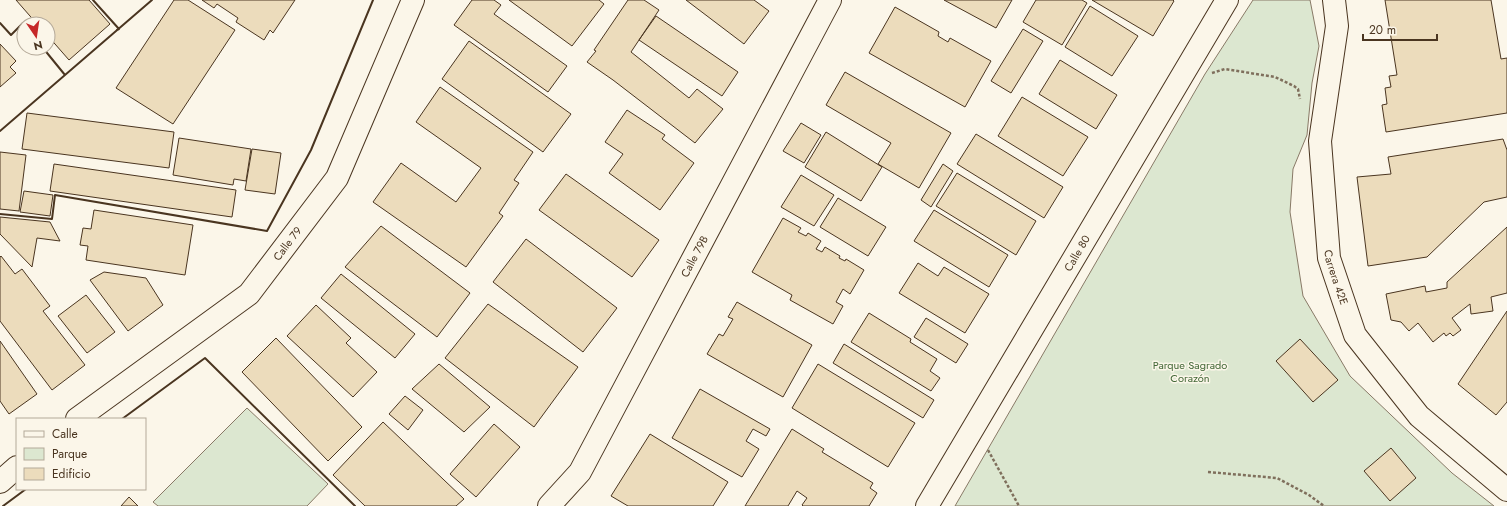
<svg xmlns="http://www.w3.org/2000/svg" width="1507" height="506" font-family="Jost,sans-serif">
	<rect width="100%" height="100%" fill="#fbf6e9"/>
	<path fill="#dce7d0" stroke="#887966" d="M1253,0H1310L1319,46L1312,83L1307,135L1293,169L1290,212L1303,296L1350,376L1452,473L1494,506H955L1205,74Z
		M247,408L328,484L307,506H158L153,502Z"/>
	<path fill="#ecdcbc" stroke="#4a3520" d="M16,0H89L110,24L69,60L48,36V24H37Z
		M174,0H188L235,30L173,124L116,88Z
		M202,0H295L273,33L270,30L264,40L236,22L238,18L217,4L214,8Z
		M472,0H494L501,5L494,14L567,66L548,92L454,25Z
		M509,0H599L604,4L572,46Z
		M628,0H644L659,10L631,52L689,98L697,89L723,109L695,143L613,80L587,62L596,51L594,50Z
		M686,0H754L769,11L744,44Z
		M944,0H1012L996,28Z
		M1036,0H1082L1087,3L1062,45L1023,22Z
		M1092,0H1173L1174,1L1153,36Z
		M1385,0H1491L1501,59L1507,58V113L1386,132L1382,105L1387,104L1385,88L1391,87L1389,76L1397,75Z
		M1090,6L1138,36L1112,76L1065,47Z
		M895,7L939,32L938,36L948,42L950,38L991,61L965,107L869,53Z
		M656,16L738,72L722,96L639,40Z
		M1023,29L1043,41L1011,93L991,81Z
		M469,41L571,114L543,152L442,79Z
		M0,44L16,61L10,67L16,73L0,87Z
		M1060,60L1117,95L1096,129L1039,94Z
		M845,72L951,133L919,188L878,164L891,143L826,105Z
		M440,87L533,152L514,180L519,183L499,213L503,216L466,267L373,202L401,163L456,202L481,168L416,122Z
		M1022,97L1088,137L1063,176L998,136Z
		M627,110L665,135L662,139L694,163L660,210L609,173L623,154L605,142Z
		M27,113L174,132L169,168L22,149Z
		M801,123L821,135L804,163L783,151Z
		M826,132L882,167L861,201L805,167Z
		M976,134L1063,187L1044,218L957,164Z
		M179,138L251,149L246,181L234,179L233,185L173,175Z
		M1503,139L1507,150V197L1484,202L1427,257L1368,266L1357,177L1391,174L1388,157Z
		M252,149L281,153L275,194L245,190Z
		M0,152L26,155L19,211L0,209Z
		M54,164L236,190L232,217L50,191Z
		M943,164L953,171L931,207L921,200Z
		M957,173L1036,221L1016,255L936,206Z
		M566,174L659,240L632,277L539,210Z
		M801,175L834,195L814,226L781,207Z
		M24,191L53,195L50,216L20,212Z
		M838,198L886,227L868,256L820,227Z
		M94,210L193,225L185,275L86,260L88,246L80,245L83,228L91,229Z
		M934,210L1008,255L989,287L914,241Z
		M0,217L50,222L60,241L37,238L32,267L0,234Z
		M783,218L801,228L798,232L806,236L808,233L821,241L816,249L822,252L825,247L840,256L839,258L845,261L846,259L864,270L850,294L843,289L836,302L843,306L833,324L790,300L792,295L752,272Z
		M381,226L470,293L437,337L345,267Z
		M1507,227V293L1491,297L1493,311L1471,314L1470,304L1452,318L1461,330L1453,336L1450,333L1446,336L1444,333L1433,342L1418,323L1409,331L1401,322L1391,320L1386,294L1425,286L1426,292L1447,288V282Z
		M526,239L617,308L583,352L493,282Z
		M1,256L15,274L22,269L50,306L43,311L85,365L52,390L0,321V257Z
		M918,263L938,276L944,267L989,294L965,333L899,293Z
		M104,272L146,278L163,305L128,331L90,280Z
		M341,274L415,334L395,358L321,298Z
		M86,295L115,332L87,353L58,316Z
		M737,302L812,345L783,397L707,354L719,334L723,336L733,319L728,317Z
		M488,304L578,367L534,427L445,358Z
		M316,305L351,338L346,343L377,372L353,397L287,336Z
		M1507,311V402L1496,415L1458,384Z
		M869,313L911,339L910,342L937,359L930,371L940,378L931,391L851,342Z
		M926,318L968,344L956,363L914,337Z
		M276,338L362,427L328,461L242,372Z
		M1300,339L1338,380L1313,402L1276,361Z
		M0,341L37,394L9,414L0,401Z
		M844,344L934,400L923,418L833,363Z
		M439,364L490,407L464,432L412,389Z
		M818,364L915,423L888,467L792,408Z
		M700,389L770,429L766,436L753,429L746,441L759,449L742,477L672,438Z
		M405,396L423,410L408,430L389,414Z
		M383,422L464,499L456,506H365L333,475Z
		M494,424L520,447L476,497L450,474Z
		M792,429L824,449L822,452L873,483L870,488L877,493L869,506H803L802,505L807,498L797,491L788,506H745Z
		M650,434L728,482L713,506H628L611,496Z
		M1391,448L1416,478L1390,501L1364,471Z
		M129,497L138,506H121Z"/>
	<g fill="none" stroke-linecap="round" stroke-linejoin="round">
		<g stroke="#4a3520" stroke-width="24">
			<g id="minor">
				<path id="s1" d="M1334,0L1337,26L1320,141L1329,258L1355,335L1419,416L1507,490"/>
				<path id="s2" d="M77,419L249,294L337,178L413,0"/>
				<path d="M0,482L17,467"/>
				<path id="s3" d="M549,506L580,472L830,0"/>
				<path id="s4" d="M927,506L1227,0"/>
			</g>
		</g>
		<path stroke="#7f6f5c" stroke-width="2.5" stroke-dasharray="3 2" stroke-linecap="butt" d="M1212,73L1225,69L1275,77L1294,86L1298,89L1300,99
			M988,450L1019,506
			M1208,472L1277,478L1309,495L1324,506"/>
		<use href="#minor" stroke="#fbf6e9" stroke-width="22"/>
		<path stroke="#4a3520" stroke-width="2" d="M93,0L119,29L117,30
			M0,23L11,35L23,23L24,25
			M43,48L65,75L66,74
			M0,131L152,0
			M0,214L52,219L55,195L267,231L311,150L373,0
			M122,419L205,358L355,506
			M3,506L26,489"/>
	</g>
	<g text-anchor="middle" stroke-width="3" stroke-linejoin="round" paint-order="stroke">
		<g font-size="11" fill="#4a3520" stroke="#fbf6e9">
			<text dy="4" stroke="none"><textPath href="#s2" startOffset="276">Calle 79</textPath></text>
			<text dy="4" stroke="none"><textPath href="#s4" startOffset="294">Calle 80</textPath></text>
			<text dy="4" stroke="none"><textPath href="#s3" startOffset="290">Calle 79B</textPath></text>
			<text dy="4" stroke="none"><textPath href="#s1" startOffset="280">Carrera 42E</textPath></text>
		</g>
		<g font-size="11" fill="#436837" stroke="#fbf6e9">
			<text x="1190" y="369">Parque Sagrado<tspan x="1190" dy="13">Corazón</tspan></text>
		</g>
	</g>
	<rect x="16" y="418" width="130" height="72" fill="#fbf6e9" stroke="#b4a999"/>
	<rect x="24" y="431" width="20" height="6" fill="#fbf6e9" stroke="#b4a999"/>
	<text x="52" y="438" font-size="12" fill="#4a3520">Calle</text>
	<rect x="24" y="448" width="20" height="12" fill="#dce7d0" stroke="#b4a999"/>
	<text x="52" y="458" font-size="12" fill="#4a3520">Parque</text>
	<rect x="24" y="468" width="20" height="12" fill="#ecdcbc" stroke="#b4a999"/>
	<text x="52" y="478" font-size="12" fill="#4a3520">Edificio</text>
	<g transform="translate(36 36) rotate(167)"><circle r="19" fill="#fbf6e9" stroke="#b4a999"/>
	<path d="M0-3L7 15L0 10L-7 15Z" fill="#c62828"/>
	<text y="-6" font-size="11" font-weight="bold" text-anchor="middle" fill="#4a3520">N</text>
	</g>
	<path d="M1363 34v6h74v-6" fill="none" stroke="#4a3520" stroke-width="2"/>
	<text x="1369" y="34" font-size="12" fill="#4a3520" stroke="#fbf6e9" stroke-width="3" paint-order="stroke">20 m</text>
</svg>
